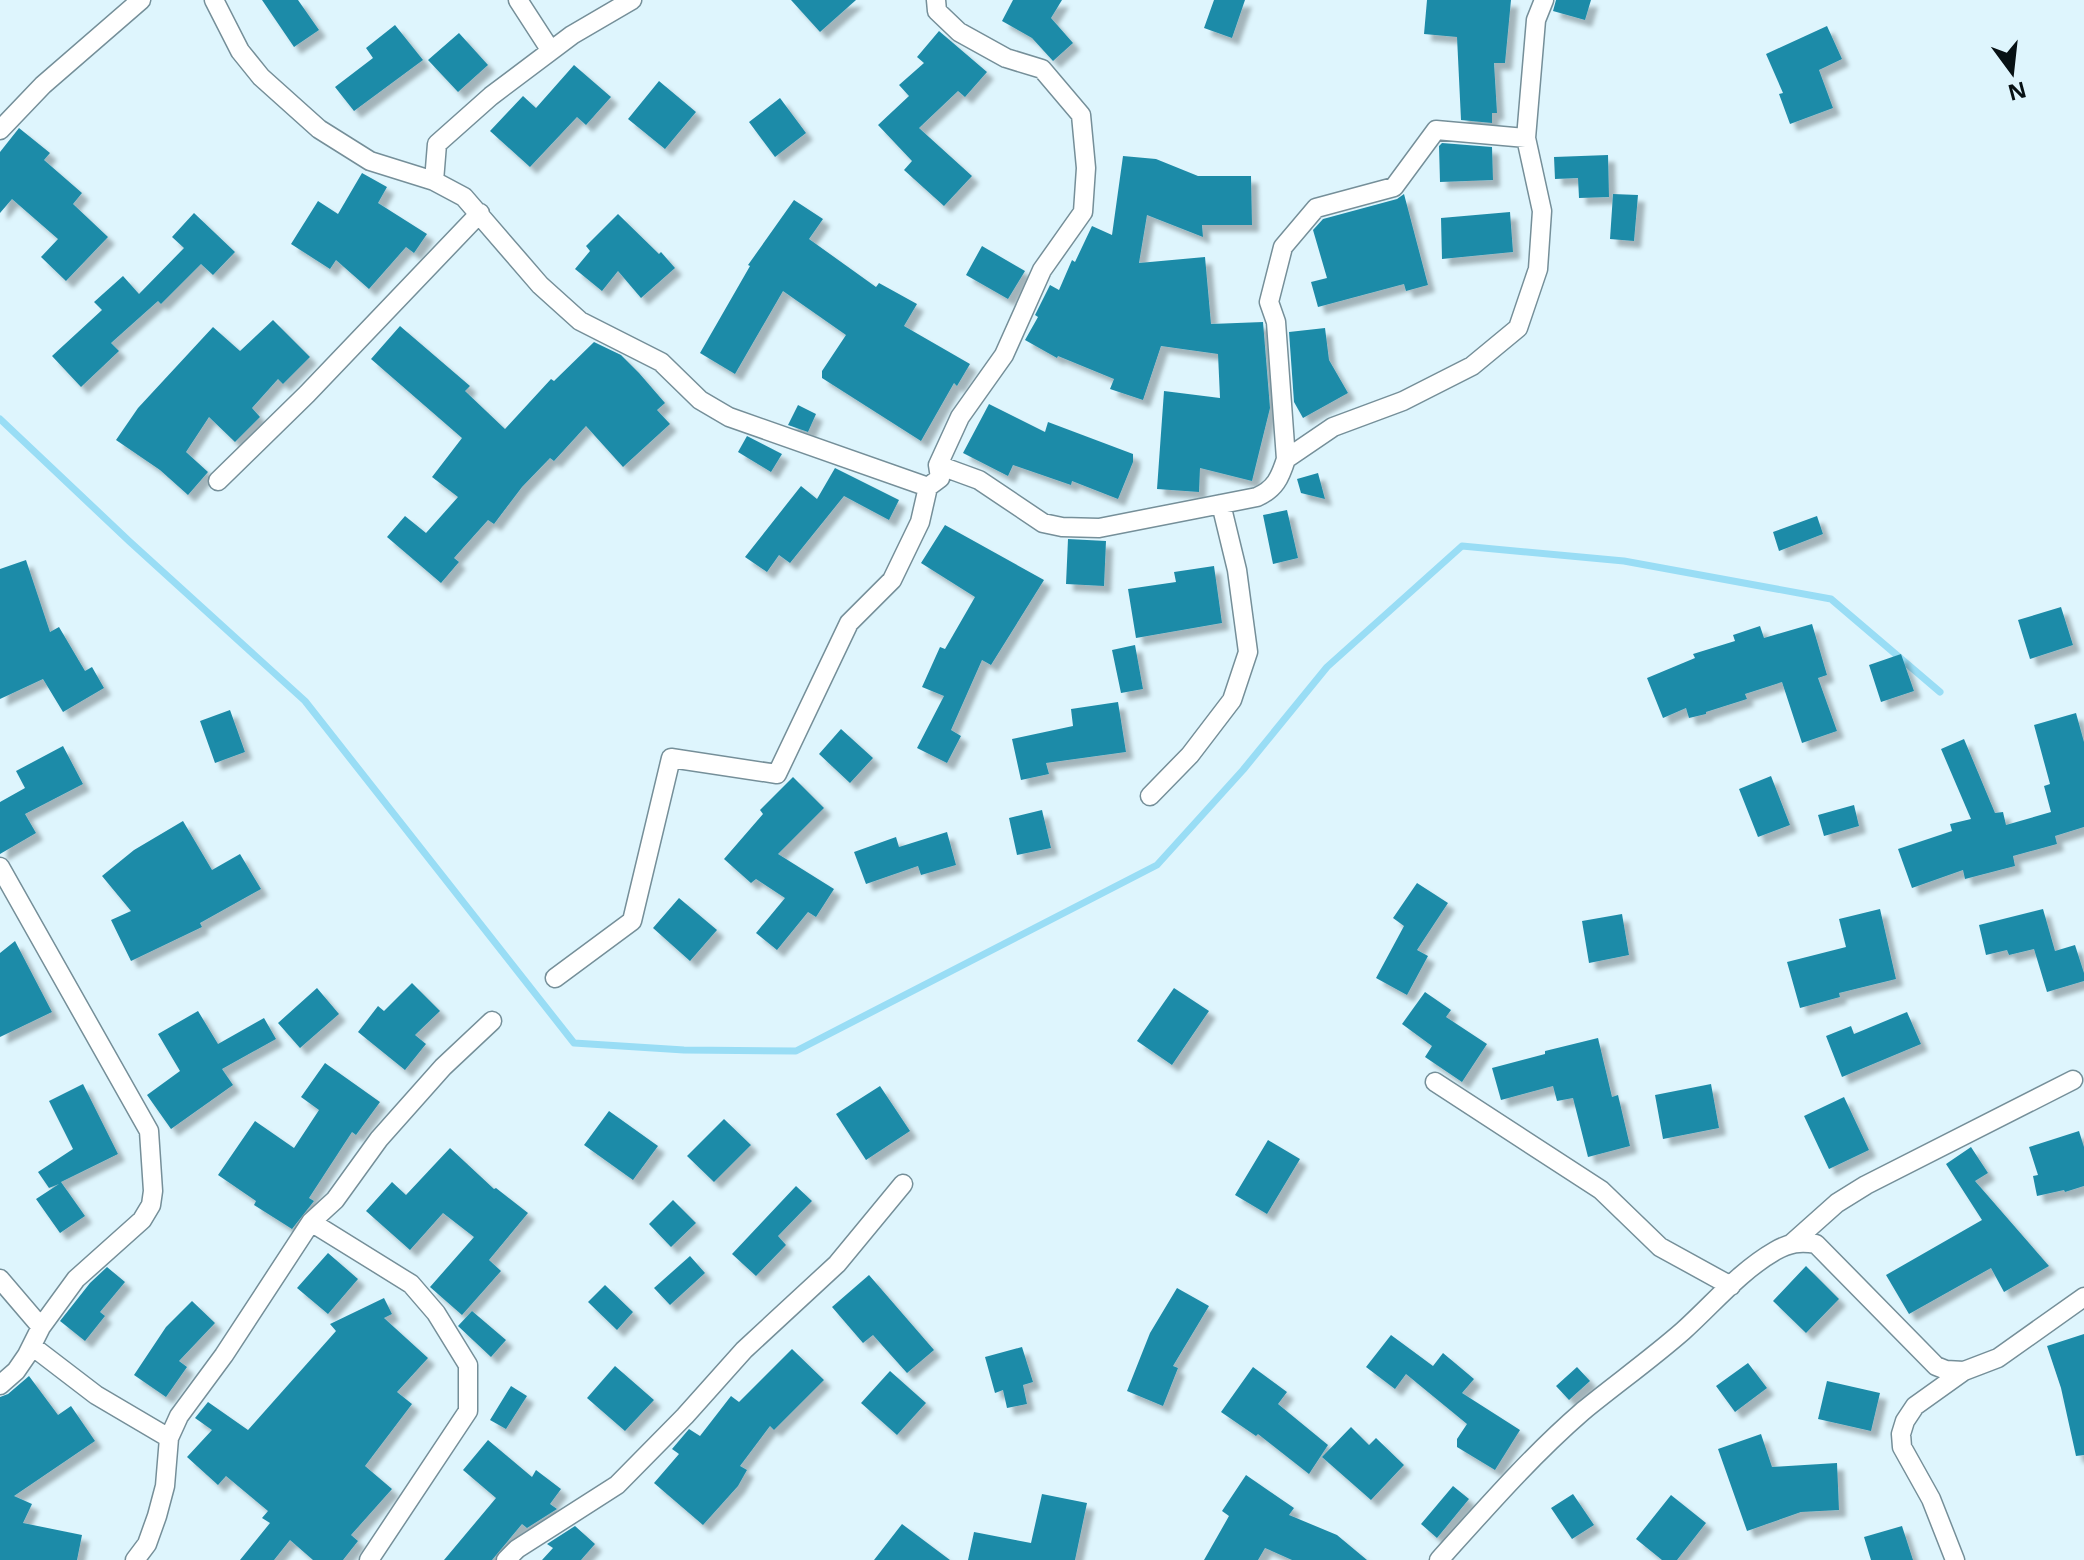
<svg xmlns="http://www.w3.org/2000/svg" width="2084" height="1560" font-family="'Open Sans',sans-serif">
	<defs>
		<filter id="shadow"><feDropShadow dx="7" dy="7" stdDeviation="2" flood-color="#0004"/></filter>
	</defs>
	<rect width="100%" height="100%" fill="#def5fd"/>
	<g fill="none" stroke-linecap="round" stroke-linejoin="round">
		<path stroke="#99ddf5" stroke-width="7" d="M0,419L129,541L305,701L574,1043L684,1050L796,1051L1157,865L1243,770L1327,667L1462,546L1624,561L1831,599L1940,692"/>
	</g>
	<path fill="#1f8ba8" filter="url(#shadow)" d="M262,0H298L319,30L294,47Z
		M791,0H856L820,32Z
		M1013,0H1062L1051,18L1073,43L1053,61L1032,38L1002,21Z
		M1214,0H1245L1232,38L1204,28Z
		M1427,0H1511L1505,63H1494L1497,113H1492V123L1461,120L1457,37L1424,34Z
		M1556,0H1591L1585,20L1553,11Z
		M395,25L423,60L354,111L335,87L373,58L366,48Z
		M1827,26L1842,59L1819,70L1833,108L1790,124L1779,94L1783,93L1766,54Z
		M939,31L987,72L965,97L958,91L919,128L972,176L944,206L904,170L912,161L878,125L909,96L899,85L924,63L917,57Z
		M459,33L488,65L458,92L428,60Z
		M574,65L611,97L586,125L577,117L530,167L490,131L523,96L536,108Z
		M659,81L696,112L665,149L628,119Z
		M780,98L806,133L775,157L749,122Z
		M19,128L50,153L44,160L82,193L73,204L108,237L66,281L41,257L58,239L12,199L0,213V152Z
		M1442,143L1492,147L1493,180L1440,182L1439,146Z
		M1608,155L1609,197L1579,198L1578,178L1555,179L1554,157Z
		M1123,156L1156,159L1198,176H1251L1252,225H1202L1203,237L1147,215L1139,263L1205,257L1211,324L1263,322L1270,408L1252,481L1200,468L1199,492L1157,489L1164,391L1220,398L1218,354L1161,346L1143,400L1110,389L1114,379L1058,356L1057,358L1025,340L1038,317L1035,315L1050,285L1059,290L1072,260L1075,262L1092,226L1112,235Z
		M362,173L387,187L378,203L427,234L414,253L406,247L369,289L336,260L330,269L291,244L318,201L338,214Z
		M1404,194L1428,285L1406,291L1404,284L1318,307L1311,282L1327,278L1313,230L1323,219L1397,199Z
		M1613,194L1638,195L1634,241L1610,239Z
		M794,200L823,219L809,239L876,287L879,283L917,304L904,326L970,364L957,386L954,383L921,441L822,378V371L846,335L783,291L735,374L700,353L750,266L748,265Z
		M1510,212L1513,252L1442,259L1441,218Z
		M194,213L235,252L213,275L201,264L161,304L158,301L111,343L119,351L81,387L52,356L102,310L94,302L123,276L139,294L184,248L172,237Z
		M618,214L659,254L661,252L675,268L641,298L618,271L602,291L575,269L590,251L586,246Z
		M982,246L1025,271L1008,299L966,275Z
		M273,320L310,357L283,384L278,379L252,408L260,417L235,442L209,417L186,452L208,472L188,495L160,470L116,440L138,408L213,327L240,351Z
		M400,326L470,386L465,391L505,429L551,379L554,381L594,342L621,355L639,373L665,403L657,410L670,424L623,467L586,426L554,461L550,458L522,487L494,524L488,520L454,558L459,562L441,583L387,537L405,516L426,533L458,497L432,477L462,438L371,359Z
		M1325,328L1329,360L1348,393L1303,418L1294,402L1289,332Z
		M989,404L1045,432L1048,422L1133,454V462L1118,499L1072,481L1071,485L1013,465L1008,476L963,453Z
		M798,405L816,414L808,432L788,425Z
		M747,436L782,454L771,472L738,452Z
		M835,468L899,500L889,520L844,496L790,563L779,555L767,572L745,557L801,486L817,499Z
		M1318,473L1325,499L1301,493L1297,479Z
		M1287,510L1298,558L1273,564L1263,515Z
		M1817,516L1823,534L1779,551L1773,532Z
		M945,525L1044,580L991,665L982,660L951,730L961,736L947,763L917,748L944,696L922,687L940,647L945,649L975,597L921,563Z
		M1068,539L1106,541L1104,586L1066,584Z
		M26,560L50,632L59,627L85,671L92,667L104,688L63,712L43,679L0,699V569Z
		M1214,566L1222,623L1136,638L1128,589L1176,582L1174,572Z
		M2061,607L2073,645L2030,659L2018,620Z
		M1812,624L1827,675L1818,678L1837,731L1802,743L1782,682L1745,694L1747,699L1706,712V714L1689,718L1686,708L1663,718L1647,678L1695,658L1693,654L1735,641L1733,635L1760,626L1764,638Z
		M1135,645L1143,689L1121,693L1112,650Z
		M1901,654L1914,691L1881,702L1869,665Z
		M1118,702L1126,752L1046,763L1049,774L1021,780L1012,739L1073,726L1071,709Z
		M230,710L245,752L215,763L200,721Z
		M2076,713L2084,742V827L2055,836L2057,844L2013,856L2015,866L1965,879L1963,870L1912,888L1898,849L1952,831L1950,824L1971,819L1941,749L1964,739L1995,813L2003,812L2006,825L2051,812L2044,786L2050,784L2034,725Z
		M841,729L873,758L850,783L819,754Z
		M63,746L83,784L25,814L36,833L0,854V802L25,788L16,771Z
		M1771,776L1790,825L1758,837L1739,789Z
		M793,777L824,808L778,854L834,889L816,917L808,912L777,950L756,933L785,898L756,879L751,883L724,859L763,814L760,810Z
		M1854,805L1859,826L1824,836L1818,815Z
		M1042,810L1051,848L1017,855L1009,818Z
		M183,821L212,870L240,854L261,889L200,923L202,927L131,961L111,920L131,911L102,876L134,850Z
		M947,832L956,865L921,875L918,866L866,884L854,852L896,837L899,847Z
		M1417,883L1448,903L1417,950L1428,956L1407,995L1376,978L1404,926L1393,918Z
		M679,898L717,930L690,961L653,928Z
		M1880,909L1896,979L1839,993L1840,997L1800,1008L1787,962L1846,947L1839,919Z
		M2043,909L2055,951L2075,945L2084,973V981L2047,992L2034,949L2009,955L2007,950L1986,955L1979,925Z
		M1622,914L1629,955L1589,963L1582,921Z
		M15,941L52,1012L0,1037V953Z
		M412,983L440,1011L415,1035L426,1044L405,1070L358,1032L378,1006L384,1011Z
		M317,988L339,1014L300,1048L278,1023Z
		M1174,988L1209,1011L1172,1065L1137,1041Z
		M1425,992L1451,1010L1446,1017L1487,1044L1462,1082L1425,1057L1432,1046L1402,1024Z
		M198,1011L218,1044L264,1018L276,1039L222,1069L233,1085L171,1129L147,1095L180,1071L158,1034Z
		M1907,1012L1921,1044L1842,1077L1826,1036L1851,1026L1854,1034Z
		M1598,1038L1612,1097L1618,1095L1630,1146L1588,1157L1573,1098L1557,1101L1553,1086L1501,1100L1492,1068L1545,1054V1051Z
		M325,1063L380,1102L356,1135L352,1132L309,1198L314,1201L292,1229L254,1205L256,1201L218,1175L255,1121L294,1148L319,1110L301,1097Z
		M83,1084L118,1154L61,1182L85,1216L60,1233L36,1199L59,1184L49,1188L38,1172L73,1149L49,1101Z
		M1711,1084L1719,1128L1663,1139L1655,1095Z
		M880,1086L910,1131L866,1160L836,1114Z
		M1844,1097L1869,1150L1829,1169L1804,1116Z
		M609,1111L658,1146L633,1180L584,1145Z
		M724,1119L751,1145L714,1182L687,1156Z
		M2079,1131L2084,1147V1186L2065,1192L2064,1190L2037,1196L2033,1176L2038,1175L2029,1147Z
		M1268,1140L1300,1159L1267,1214L1235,1195Z
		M1971,1147L1988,1173L1975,1181L2049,1266L2004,1292L1991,1268L1909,1314L1886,1275L1982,1220L1946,1164Z
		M450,1148L494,1189L496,1188L528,1213L489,1260L501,1271L462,1315L430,1287L474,1237L443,1213L410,1250L366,1211L392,1182L406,1195Z
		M796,1186L812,1201L778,1236L786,1245L756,1276L732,1254Z
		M673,1200L696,1223L671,1247L649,1224Z
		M328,1253L358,1279L328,1314L297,1288Z
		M690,1256L705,1273L670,1305L654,1288Z
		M1806,1266L1839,1299L1806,1333L1773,1301Z
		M107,1267L125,1282L100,1312L105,1316L85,1341L60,1321L90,1283Z
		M869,1275L934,1350L907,1373L873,1335L863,1343L832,1307Z
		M605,1285L633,1312L617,1330L588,1302Z
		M1177,1288L1209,1306L1173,1366L1178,1368L1163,1406L1127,1391L1150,1333Z
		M384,1298L392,1314L384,1318L428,1358L397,1392L412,1404L365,1466L392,1489L351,1535L358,1541L343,1560H313L290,1540L274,1560H240L270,1523L262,1518L268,1511L226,1476L218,1485L187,1457L212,1430L195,1418L208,1402L248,1430L336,1331L330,1324Z
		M192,1301L215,1323L179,1361L187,1367L166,1397L134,1375L166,1327Z
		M472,1311L506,1340L491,1357L458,1326Z
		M2084,1334V1455L2076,1456L2061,1388L2047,1346Z
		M1391,1335L1433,1366L1443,1353L1474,1379L1462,1393L1520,1430L1495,1470L1457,1447V1439L1467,1424L1406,1374L1395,1389L1366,1367Z
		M1022,1347L1033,1382L1023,1385L1027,1404L1007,1408L1003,1390L995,1393L985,1357Z
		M792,1349L824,1380L774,1430L770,1426L740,1466L747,1470L738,1486L703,1525L654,1483L679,1454L672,1449L689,1429L700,1436L731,1396L739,1402Z
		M1748,1363L1767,1388L1735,1412L1716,1386Z
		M615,1366L654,1400L625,1431L587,1398Z
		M1253,1367L1287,1392L1278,1404L1328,1445L1309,1474L1258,1434L1256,1436L1221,1412Z
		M1577,1367L1590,1381L1569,1400L1556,1386Z
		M890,1371L926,1403L897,1435L861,1403Z
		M29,1376L58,1415L71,1406L95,1441L14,1496L32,1504L23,1523L82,1535L77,1560H0V1397L8,1394Z
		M1827,1381L1880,1393L1871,1431L1818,1419Z
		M511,1386L527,1396L506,1429L490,1420Z
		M1351,1427L1369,1445L1376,1438L1404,1465L1371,1500L1322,1457Z
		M1761,1434L1772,1467L1837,1463L1839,1510L1801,1512L1747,1531L1718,1449Z
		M488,1440L532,1477L536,1470L561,1489L550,1504L557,1509L527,1528L522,1524L492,1560H444L496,1498L463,1470Z
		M1246,1475L1294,1508L1289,1515L1337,1535L1367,1560H1292L1265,1548L1258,1560H1204L1229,1516L1222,1511Z
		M1453,1486L1469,1499L1437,1538L1421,1524Z
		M1042,1494L1087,1503L1075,1560H968L974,1532L1031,1543Z
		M1573,1494L1594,1525L1572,1539L1551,1508Z
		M1671,1495L1706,1523L1677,1560H1662L1636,1539Z
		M902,1524L950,1560H874Z
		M575,1526L595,1544L581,1560H542L553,1548L547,1544Z
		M1902,1526L1913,1560H1871L1864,1537Z"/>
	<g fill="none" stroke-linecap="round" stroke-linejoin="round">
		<g stroke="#758f99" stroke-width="21">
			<path id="minor" d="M214,0L240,51L261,77L319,129L370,161L434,181L464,197L540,285L580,321L661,362L700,400L729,417L928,487L940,478L938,465L979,480L1043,523L1062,527L1099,528L1257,497C1275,489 1280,478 1286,459L1276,322L1269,302L1283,247L1316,208L1394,187L1436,130L1526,138L1536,20L1544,0
				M518,0L551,51
				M936,0L937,11L959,32L1006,58L1042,69L1081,115L1086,168L1083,212L1042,270L1004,355L960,417L938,465
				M0,130L43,85L141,0
				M434,181L437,144L491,96L572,35L632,0
				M1286,459L1333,427L1403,401L1472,366L1518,328L1538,269L1542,211L1526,138
				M218,481L307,394L480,213
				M1150,796L1190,755L1232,700L1248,652L1237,570L1221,504
				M0,867L149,1131L153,1191L151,1205L142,1220L76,1279L41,1327L27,1355L16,1371L0,1385
				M555,978L632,921L671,758L777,774L849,623L892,580L920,522L928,487
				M1435,1082L1601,1190L1660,1247L1731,1286
				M311,1222L411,1284L436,1313L468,1365V1411L369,1560
				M1791,1244L1837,1203L1866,1185L2073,1080
				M0,1279L41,1327
				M32,1346L96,1395L169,1438
				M135,1560L147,1544L157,1516L165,1486L169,1438L179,1416L224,1355L311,1222L335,1200L379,1139L443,1067L492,1021
				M506,1560L517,1549L617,1485L685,1416L744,1350L837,1264L903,1184
				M1439,1560C1485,1509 1531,1456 1583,1411C1616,1384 1651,1359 1683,1331C1713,1304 1740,1271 1775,1251C1789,1243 1800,1241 1816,1244L1936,1366L1946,1370L1964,1371
				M1955,1560L1931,1499L1902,1447L1901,1434L1905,1421L1915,1406L1964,1371L1998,1358L2084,1297"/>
		</g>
		<use href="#minor" stroke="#fff" stroke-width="18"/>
	</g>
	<g transform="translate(2012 72) rotate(165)" stroke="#def5fd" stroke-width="6" paint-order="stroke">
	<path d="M0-6L14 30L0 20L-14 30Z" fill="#071114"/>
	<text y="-12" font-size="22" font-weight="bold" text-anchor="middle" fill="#071114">N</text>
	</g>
</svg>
